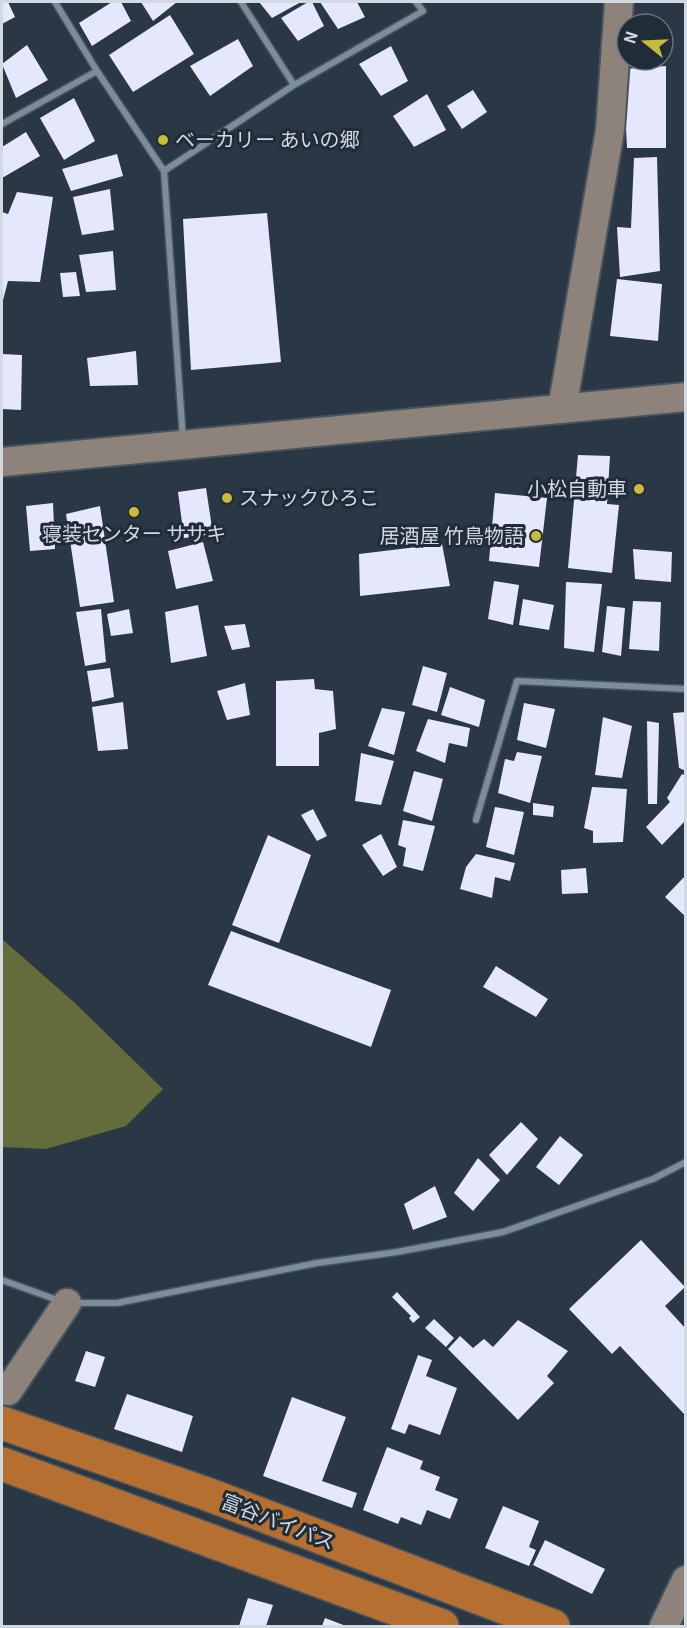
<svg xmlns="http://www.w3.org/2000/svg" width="687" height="1628" font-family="Georgia,'Noto Sans JP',serif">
	<rect width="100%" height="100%" fill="#2a3744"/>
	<path fill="#646c3c" d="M2,939L76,1004L163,1089L126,1126L46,1149L2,1147Z"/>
	<path fill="#e5e7fc" d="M2,2H8L15,17L2,24Z
		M112,2H121L131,21L92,46L79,23Z
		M141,2H177L153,21Z
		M259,2H301L272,18Z
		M308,2H312L324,26L298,41L281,18Z
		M320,2H357L365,17L338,29Z
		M170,15L194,54L133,92L109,55Z
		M238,39L253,66L210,96L190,66Z
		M27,45L48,80L16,98L2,64Z
		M391,46L408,81L381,96L359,64Z
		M666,66V148H627L623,69Z
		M473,90L487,112L462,129L447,106Z
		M427,94L446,130L414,147L393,116Z
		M74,98L95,141L64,160L40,118Z
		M26,132L40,156L2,178V147Z
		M117,154L123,176L71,191L62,169Z
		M657,157L660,271L620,277L617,227L631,228L634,158Z
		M110,189L114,230L82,235L73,197Z
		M17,192L53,197L40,282L8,281L2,304V212L8,214Z
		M267,213L281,362L191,370L183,219Z
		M113,251L116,290L86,292L79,255Z
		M76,272L80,296L63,297L60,273Z
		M617,279L662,284L658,341L610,336Z
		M136,351L138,385L90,386L87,358Z
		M2,354L22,355L21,410L2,409Z
		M578,455L610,456L607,504L619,505L612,573L568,568Z
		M206,488L213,534L184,538L178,492Z
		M495,493L547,498L539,567L489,561Z
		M53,503L55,549L30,551L26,506Z
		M100,506L114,602L80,607L66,514Z
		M203,542L213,581L176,589L168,551Z
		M442,544L450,586L360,596L359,554Z
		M633,549L672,552L671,582L635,579Z
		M494,581L519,585L513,625L488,619Z
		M566,582L602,584L594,652L564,648Z
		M523,599L554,605L549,630L519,625Z
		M633,601L661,602L659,651L629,649Z
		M198,605L207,656L171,663L165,612Z
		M607,606L625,608L621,656L602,652Z
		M101,609L106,662L85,666L76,612Z
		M129,609L133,633L111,636L107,614Z
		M245,624L250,647L232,650L224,626Z
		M423,666L447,673L437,712L412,705Z
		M110,668L114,697L92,702L87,671Z
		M314,679L315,689L333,691L336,729L319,733V766H276V681Z
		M245,683L250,715L227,720L217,691Z
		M450,687L485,700L479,727L441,715Z
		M123,702L128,749L98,751L92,707Z
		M524,703L555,709L546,748L517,740Z
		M382,708L405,712L394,755L368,746Z
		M686,712V771L679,768L673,713Z
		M603,717L632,726L622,778L595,775Z
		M428,719L470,728L467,747L449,743L445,763L416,751Z
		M647,721L659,723L657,804H648Z
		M517,752L542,756L530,803L498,793L505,759L514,761Z
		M361,753L394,761L381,805L355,801Z
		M414,771L443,779L432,821L403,811Z
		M682,774L686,776V820L662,845L646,827L670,802L667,798Z
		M592,787L627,789L623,842L593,843V831L584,828Z
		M533,803L554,806L553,817L533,815Z
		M495,807L524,812L514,855L486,847Z
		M313,809L327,836L317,841L301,815Z
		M403,820L435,826L423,871L403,866L406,848L398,845Z
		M381,834L397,867L383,876L362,845Z
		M268,835L311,855L279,943L232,925Z
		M476,854L515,863L510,881L495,877L492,898L460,889L466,867Z
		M586,868L588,893L562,894L561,870Z
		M686,875V917L665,897Z
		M231,931L391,990L371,1047L208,985Z
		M496,966L548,999L536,1017L483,987Z
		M521,1122L538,1139L507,1175L489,1155Z
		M560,1136L583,1155L559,1185L536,1167Z
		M478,1158L500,1180L473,1211L454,1193Z
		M435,1186L447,1217L413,1230L404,1204Z
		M641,1240L685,1287L665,1306L686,1329V1416L620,1346L612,1354L569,1309Z
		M397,1292L420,1317L413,1323L409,1318L411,1316L392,1297Z
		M434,1319L454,1338L446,1347L425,1328Z
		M518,1320L568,1351L547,1376L554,1383L518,1420L448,1349L460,1336L473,1348L484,1339L493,1347Z
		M86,1351L105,1357L95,1387L75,1381Z
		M418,1355L432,1360L426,1376L457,1388L440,1435L409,1424L405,1434L391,1429Z
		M127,1394L193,1416L182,1452L114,1429Z
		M292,1397L346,1417L322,1481L357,1493L352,1508L263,1476Z
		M387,1447L423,1461L420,1469L440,1477L435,1490L458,1499L450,1519L427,1510L421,1525L401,1517L398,1524L363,1510Z
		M503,1506L539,1521L529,1547L536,1550L529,1566L485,1548Z
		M545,1540L605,1569L592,1594L533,1565Z
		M248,1598L273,1605L266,1626H239Z
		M325,1618L346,1626H322Z"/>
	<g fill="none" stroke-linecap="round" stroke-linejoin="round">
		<g stroke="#47535d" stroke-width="9">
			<path id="street" d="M55,2L97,71L164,171L183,439
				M241,2L294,85
				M2,124L97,71
				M164,171L294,85L423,11L416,2
				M476,820L517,681L686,689
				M2,1280L60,1301
				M73,1303H117L317,1263L397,1252L503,1232L653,1179L686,1162"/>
		</g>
		<g stroke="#47535d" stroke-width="32">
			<path id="secondary" d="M562,409L610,130L619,2
				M2,462L686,397
				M8,1391L67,1303
				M664,1626L686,1580"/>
		</g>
		<g stroke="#47535d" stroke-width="36">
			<path id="highway" d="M2,1423L207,1494L553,1626
				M2,1464L442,1626"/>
		</g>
		<use href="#street" stroke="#7c8c9b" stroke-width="6"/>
		<use href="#secondary" stroke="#8d837b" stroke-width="28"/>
		<use href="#highway" stroke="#b46f31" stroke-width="33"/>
	</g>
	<g fill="#c9ba3a" stroke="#202d39" stroke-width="2">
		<circle cx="163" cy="140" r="6"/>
		<circle cx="639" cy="489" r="6"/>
		<circle cx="227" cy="498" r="6"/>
		<circle cx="134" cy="512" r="6"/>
		<circle cx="536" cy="536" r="6"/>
	</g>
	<g text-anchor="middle" stroke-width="6" stroke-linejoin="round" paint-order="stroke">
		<g font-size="20" fill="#d1d9e1" stroke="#202d39" text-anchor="start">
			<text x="175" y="147">ベーカリー あいの郷</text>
			<text x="627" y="496" text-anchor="end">小松自動車</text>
			<text x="239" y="505">スナックひろこ</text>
			<text x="134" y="541" text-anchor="middle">寝装センター ササキ</text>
			<text x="524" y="543" text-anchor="end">居酒屋 竹鳥物語</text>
		</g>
		<g font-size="20" fill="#d1d9e1" stroke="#202d39">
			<text transform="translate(278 1522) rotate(21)" y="7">富谷バイパス</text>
		</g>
	</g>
	<rect width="687" height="1628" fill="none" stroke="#d1d9e1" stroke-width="6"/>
	<g transform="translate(645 42) rotate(288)"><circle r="28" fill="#202d39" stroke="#67727c" stroke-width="1.5"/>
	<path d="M0-4.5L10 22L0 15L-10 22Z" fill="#c9ba3a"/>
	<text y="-9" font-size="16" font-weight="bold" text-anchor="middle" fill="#d1d9e1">N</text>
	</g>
</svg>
